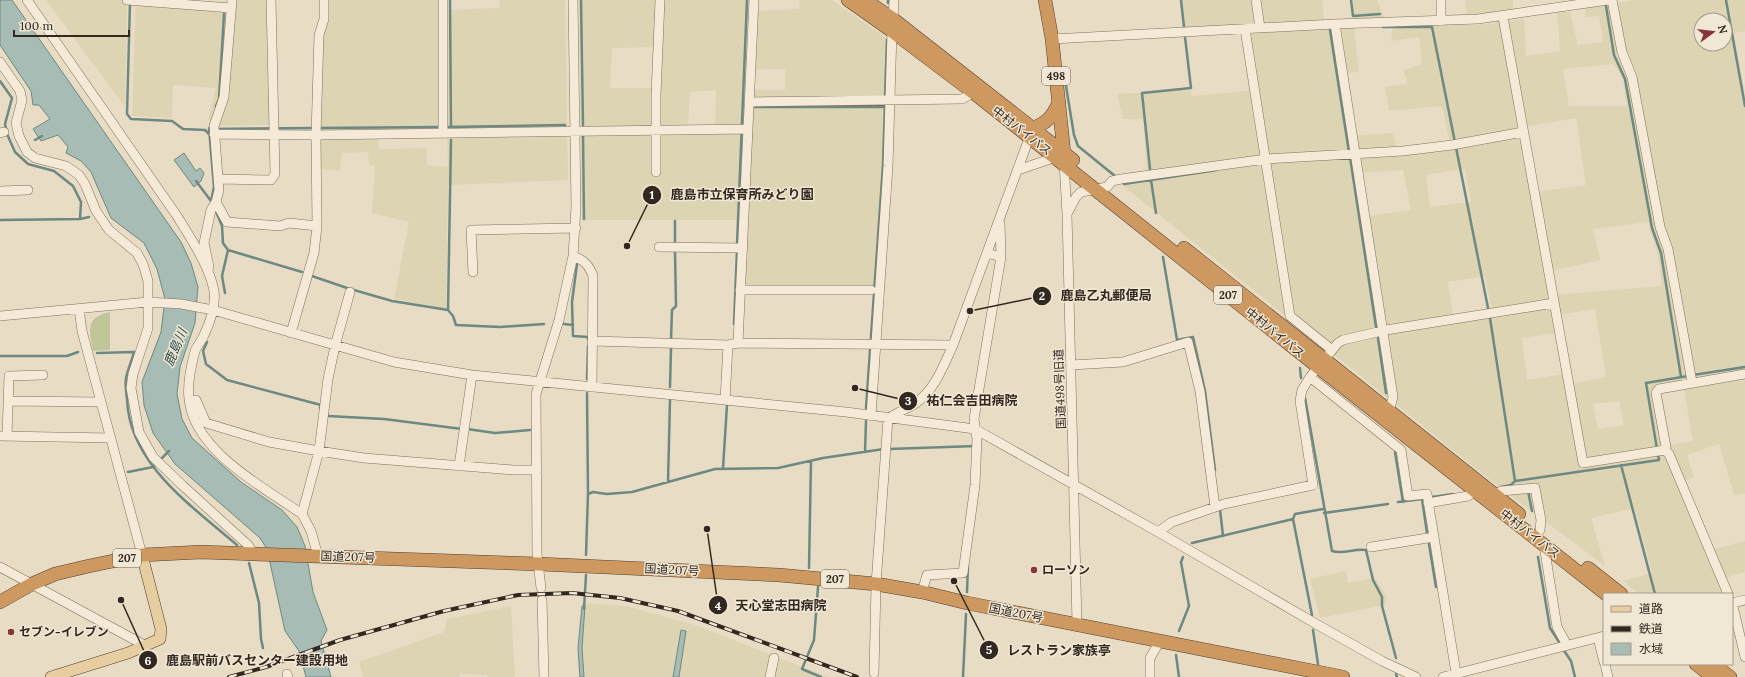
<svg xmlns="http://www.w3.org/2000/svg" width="1745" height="677" font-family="Lora,'Noto Sans JP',serif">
	<rect width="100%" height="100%" fill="#e8dcc5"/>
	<path fill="#ddd4b3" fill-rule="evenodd" d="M46,0H127L125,107Z
		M136,0L233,11L234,0H268L272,125L219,126L208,120L216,88L173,85L172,118L132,116Z
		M326,0H447L448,10L499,8L500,0H565L568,180L448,185L446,309L394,299L409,222L372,213L375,166L369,165L368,152L342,153L340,171L320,169L321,35ZM447,135L448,167L427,165V148L379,149L378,137Z
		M579,0H749V11L799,9L800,0H832L891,41L877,287L742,288L745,220H582ZM660,47L658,88H610L612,48ZM785,69V90H746L748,70ZM716,90L715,126H688L690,92Z
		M1180,0H1322L1324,21L1183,28Z
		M1352,0H1377L1384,17L1355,19Z
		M1465,0H1513V10L1467,16Z
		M1635,0H1745V31L1734,33L1745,95V493L1734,495L1719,444L1687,455L1694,477L1678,484L1707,551L1745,541V572L1718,580L1725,594H1639L1623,581L1652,573L1635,508L1591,518L1605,566L1494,483L1126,188L1117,175L1147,171L1143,119H1123L1117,94L1191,90L1192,96L1249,91L1241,33L1354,27L1359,72L1341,73L1350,136L1393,133L1398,155L1451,148L1442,106L1389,111L1385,87L1408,84L1404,70L1422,64L1419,37L1391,41L1393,25H1478L1524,19L1526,56L1560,51L1557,12H1570L1578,45L1603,42L1599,16L1586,17L1585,8ZM1701,20H1725V44H1701ZM1614,64L1623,79L1627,106H1569L1563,69ZM1576,118L1586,185L1530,193L1519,128ZM1465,168L1471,202L1430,207L1426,175ZM1403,170L1411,210L1361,217L1355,173ZM1648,222L1658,256L1662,286L1555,295L1551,271L1600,260L1593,229ZM1485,276L1493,315L1454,321L1448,282ZM1595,309L1606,377L1565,385L1563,374L1527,380L1522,338L1557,333L1553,316ZM1684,390L1693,441L1662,446L1653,395ZM1619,401L1624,425L1598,429L1593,404Z
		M1346,571L1348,583L1375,578L1387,597L1385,605L1320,618L1310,579Z
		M582,603L626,606L695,625L828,677H579L578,648Z
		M511,606L515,677H487V675L460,674L459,677H363L359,662L444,632L447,619Z"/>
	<path fill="#c1c59a" d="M110,312V350L93,351C89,330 85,317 110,312Z"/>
	<path fill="#a6bcb5" stroke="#6e8981" d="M0,0H12L181,242L191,263L198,287L195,323L180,367L177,394L182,419L192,438L241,482L282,510L297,527L305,546L313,592L327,630L321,641L331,677H306L299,651L285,631L267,549L260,538L175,464L153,433L144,405L142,382L161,332L165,299L157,269L144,243L111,218L91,172L81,161L66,153L68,147L58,135L41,141L33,129L50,119L39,105H33L31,91L0,45Z
		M184,153L196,171L200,168L204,173L201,181L194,187L174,160Z
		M582,606H585L582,648L584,677H580L578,648Z
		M681,630L686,631L679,677H673Z"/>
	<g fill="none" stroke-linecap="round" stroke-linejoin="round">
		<path stroke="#6e8981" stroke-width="2.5" d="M450,0L451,127
			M581,0L583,125
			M1181,0L1184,27
			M1351,0L1353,16L1380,14
			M1726,0L1745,106
			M130,2L127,114L131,119L172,121L183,129L205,130L209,134
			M888,3V0
			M1606,6L1614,55L1625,79L1652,228L1661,253L1681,377
			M1383,27H1432L1490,318L1515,481L1659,460L1658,454
			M1330,30L1349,152
			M1064,74L1074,135L1078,146L1115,176
			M0,81L12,98L5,124L7,134L15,152L28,164L54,171L73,186L81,202L80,219
			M885,97L887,40
			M216,106L219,99L224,14
			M754,107H885
			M446,127L565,125
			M209,128L214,187L211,201
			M209,129L441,127
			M583,135L584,219
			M35,140L42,136
			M1350,157L1376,327
			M1150,169L1142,93L1191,88L1185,37
			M1151,180L1156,213
			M196,181L211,201
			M1124,184L1217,170
			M215,209L222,226L223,243L228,250L302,272
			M0,220L80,219L89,217
			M675,221V243
			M737,245L747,0
			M1163,257L1177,340L1193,337L1205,391L1215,470
			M577,264L572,302L573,336L588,337V339
			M312,276L347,288L392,301L448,310L453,316L456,325L500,327L544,324
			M225,293L222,276L228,250
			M448,310L451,140
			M564,324L573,325
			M734,324L737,250
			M1378,338L1386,393
			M671,340L672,310L676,306L675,251
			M207,342L203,351L206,364L227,380L321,405L320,408
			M97,353L134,352C132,360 128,369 126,378C125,384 126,392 127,399C129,464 192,506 237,545
			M0,356H67L78,352
			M1300,368L1301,378
			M1693,375L1745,367
			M587,379L588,346
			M670,387L671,348
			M1305,398L1332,551C1343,555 1354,548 1366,550L1373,580L1382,597V606L1396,658
			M866,408L883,165L885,102
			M328,416L384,419L462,429
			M467,429L495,433L530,430
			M889,449L976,446
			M1657,449L1646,383L1688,376
			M865,452L866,421
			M1395,452L1403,502
			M162,458L169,451
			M1621,465L1655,594
			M723,468L727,405
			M128,472L153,467L155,465
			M668,482L670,400
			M1501,487L1511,485L1515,481
			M1528,491L1532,511
			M588,494L593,492L607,494L632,492L715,469L778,468L823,458L884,449
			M1432,497L1453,494
			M1398,502L1422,499L1427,533
			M1220,509L1223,536
			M1324,513L1388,504
			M1192,543L1293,519
			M1429,544L1436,587
			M586,555L588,494L587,393
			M1538,557L1550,628L1561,645
			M249,563L259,603L261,639L263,648
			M809,568L811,461
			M818,587L814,640L802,669L821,677
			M967,592L968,566
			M584,609L586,575
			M1312,615L1293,519L1295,514L1323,509
			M1313,630L1318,664
			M1179,631L1189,606L1181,562L1183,557
			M1563,649L1571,661L1575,677
			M1176,655L1179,677
			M1396,674L1397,677
			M963,677L966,614"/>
		<g stroke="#816f5d" stroke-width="10">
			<path id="minor" d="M27,0L177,216C190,237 210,267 214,291C216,305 210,323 204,335C202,341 197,345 195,351C191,366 187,384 189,399C194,451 263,487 302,514
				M127,0L231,8
				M1256,0L1260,28
				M1441,0V21
				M1612,0L1622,52L1632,77L1660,227L1668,249L1692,382
				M1503,17L1583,463L1665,450L1669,454L1728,594
				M893,19L894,0
				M1335,24L1393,397L1388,415
				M1245,29L1290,316L1332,350
				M1052,39L1335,24L1478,19L1608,0
				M0,62L20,91L22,100L16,123L19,136L27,152L35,158L66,166L79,175L85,184L96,211L109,230L137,253L143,264L148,281V328L133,374L131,388L139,432L153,457L182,485L248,545L253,553
				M749,102L962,99L978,90
				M443,132V0
				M0,133L4,132
				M214,134L316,135L748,129
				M1064,162L1067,214L1077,624
				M1018,170L1059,156
				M656,172V95L660,0
				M218,179L271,180L275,174L271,0
				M0,191L28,190
				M216,202L227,222L280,226L289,223L317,226
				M1067,214L1076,197L1081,192L1107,187L1112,181L1121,179L1266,159L1403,151L1452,145L1523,132
				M1000,223L1001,257
				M659,247L743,248
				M573,256C584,260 589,265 593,276L592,387
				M209,267L204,243L211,210L216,202L219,190L214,126L224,97L232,0
				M473,272L471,230L576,228
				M740,290H871
				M79,309L82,331L142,555
				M0,316L148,302L181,304L213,310L394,362L472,375L846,412L975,429L1158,532L1318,625L1382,661L1416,677
				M291,333L314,253L317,226L316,135L319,35L324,19V0
				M593,341L728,345
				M738,343L754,0
				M1071,365L1123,362L1188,342L1200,391L1215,507
				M1310,377L1401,450L1408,496L1427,494L1456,673
				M196,400L206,423L269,442L319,451L364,458L513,470H537
				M725,400L728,345L738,343L953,345
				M8,401L101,402
				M871,416L888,166L892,31
				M0,436L111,438
				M7,436L9,376L43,375
				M1665,450L1666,447L1656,393L1659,389L1745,374
				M459,466L472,375
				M1496,495L1501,491L1535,488L1541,520L1540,530
				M1428,503L1468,496L1475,490
				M1158,532L1172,522L1224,504L1313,485L1300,401L1302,390L1310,377L1338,343L1343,340L1386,330L1554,303
				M1544,545L1557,627L1567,645
				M1371,547L1434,537
				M318,556L311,531L302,514L319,451L328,379L335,346L350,292
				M0,567L146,646
				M541,588L537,554L536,394L559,320L573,256L576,207L573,0
				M922,592L927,575L963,573L975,485L977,439L974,419L1001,257L987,253
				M542,600L544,677
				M1732,602L1745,657
				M1732,603L1745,600
				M1598,638L1604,662
				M1605,664L1608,677
				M874,673L876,584L888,419C897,412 907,409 916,403C935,389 943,367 953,345L1031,133
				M287,674L288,677
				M770,677L774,658
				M1150,677V658L1160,641
				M1443,677L1604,636"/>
		</g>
		<g stroke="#4f3e31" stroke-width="12">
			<path id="major" d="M51,677L128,653L160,639L161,629L142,555"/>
		</g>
		<g stroke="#4f3e31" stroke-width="14">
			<path id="highway" d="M848,0L892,31L974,93L1318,367L1606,594
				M865,0L893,19L1073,160
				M1045,0L1052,39L1064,153
				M1033,128C1047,123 1053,116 1059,102
				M1184,248L1519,514
				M1588,568L1621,594
				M0,602L32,584L55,574L89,566L142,555L201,552L539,564L779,575L876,584L922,592L967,603L1343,677
				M1696,664L1713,677
				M1713,664L1730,677"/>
		</g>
		<use href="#minor" stroke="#f4ead7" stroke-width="9"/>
		<use href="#major" stroke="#e7cea1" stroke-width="11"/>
		<use href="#highway" stroke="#cd9960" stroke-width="13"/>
		<g stroke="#33281f" stroke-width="4">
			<path id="rail" d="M229,677L266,667L340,640L444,611L518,595L572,593L620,598L678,611L857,677"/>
		</g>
		<use href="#rail" stroke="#f0e7d4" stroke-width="2.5" stroke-dasharray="8" stroke-linecap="butt"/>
	</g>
	<g fill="#883539" stroke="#f0e7d4" stroke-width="1.5">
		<circle cx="1034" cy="570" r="4"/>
		<circle cx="11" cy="632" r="4"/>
	</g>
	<g text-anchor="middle" stroke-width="3" stroke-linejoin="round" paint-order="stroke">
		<g fill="#f0e7d4" stroke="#6c6155" stroke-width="1">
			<rect x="1042" y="67" width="28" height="18" rx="3"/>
			<rect x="1214" y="286" width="28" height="18" rx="3"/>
			<rect x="113" y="549" width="28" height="18" rx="3"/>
			<rect x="821" y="570" width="28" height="18" rx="3"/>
		</g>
		<g font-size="11" font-weight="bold" fill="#33281f">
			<text x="1056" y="80">498</text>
			<text x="1228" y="299">207</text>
			<text x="127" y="562">207</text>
			<text x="835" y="583">207</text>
		</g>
		<g font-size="12" fill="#33281f" stroke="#f0e7d4">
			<text transform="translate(1022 131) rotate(38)" y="4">中村バイパス</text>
			<text transform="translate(1275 333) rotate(39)" y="4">中村バイパス</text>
			<text transform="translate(1060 389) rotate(-92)" y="4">国道498号旧道</text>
			<text transform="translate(1530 534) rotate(38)" y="4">中村バイパス</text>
			<text transform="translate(348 557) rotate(2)" y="4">国道207号</text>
			<text transform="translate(672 570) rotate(3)" y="4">国道207号</text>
			<text transform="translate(1016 613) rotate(11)" y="4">国道207号</text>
		</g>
		<g font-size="12" font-weight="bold" fill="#33281f" stroke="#f0e7d4" text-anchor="start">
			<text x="1042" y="574">ローソン</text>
			<text x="19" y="636">セブン-イレブン</text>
		</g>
		<g font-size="13" font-style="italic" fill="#30514d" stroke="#f0e7d4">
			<text transform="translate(175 347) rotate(-67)" y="5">鹿島川</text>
		</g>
	</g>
	<path fill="none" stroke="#33281f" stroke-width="1.5" d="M627 246L652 195M970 311L1042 296M855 388L908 401M707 529L718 605M954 581L989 650M121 600L148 660"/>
	<g fill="#33281f" stroke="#f0e7d4" stroke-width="1.5">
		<circle cx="627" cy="246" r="4"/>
		<circle cx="970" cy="311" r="4"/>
		<circle cx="855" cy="388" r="4"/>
		<circle cx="707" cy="529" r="4"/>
		<circle cx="954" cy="581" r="4"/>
		<circle cx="121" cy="600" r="4"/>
		<circle cx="652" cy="195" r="10"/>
		<circle cx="1042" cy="296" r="10"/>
		<circle cx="908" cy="401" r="10"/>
		<circle cx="718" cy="605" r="10"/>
		<circle cx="989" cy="650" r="10"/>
		<circle cx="148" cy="660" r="10"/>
	</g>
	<g font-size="12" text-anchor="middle" font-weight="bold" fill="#fff">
		<text x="652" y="199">1</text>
		<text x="1042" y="300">2</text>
		<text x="908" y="405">3</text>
		<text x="718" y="610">4</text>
		<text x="989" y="654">5</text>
		<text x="148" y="665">6</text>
	</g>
	<g font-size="13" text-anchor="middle" font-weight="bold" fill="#33281f" stroke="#f0e7d4" stroke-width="3" stroke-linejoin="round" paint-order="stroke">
		<text x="742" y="199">鹿島市立保育所みどり園</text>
		<text x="1106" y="300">鹿島乙丸郵便局</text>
		<text x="972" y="405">祐仁会吉田病院</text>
		<text x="781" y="610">天心堂志田病院</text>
		<text x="1059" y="655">レストラン家族亭</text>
		<text x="257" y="665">鹿島駅前バスセンター建設用地</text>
	</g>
	<rect x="1603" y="593" width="130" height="72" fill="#f0e7d4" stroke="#a49b8c"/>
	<rect x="1611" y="606" width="20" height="6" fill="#e7cea1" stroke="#a49b8c"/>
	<text x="1639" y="613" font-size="12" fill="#33281f">道路</text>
	<rect x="1611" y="626" width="20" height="6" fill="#33281f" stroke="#a49b8c"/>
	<text x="1639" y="633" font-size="12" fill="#33281f">鉄道</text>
	<rect x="1611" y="643" width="20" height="12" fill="#a6bcb5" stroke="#a49b8c"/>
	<text x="1639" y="653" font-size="12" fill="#33281f">水域</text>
	<g transform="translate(1713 32) rotate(75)"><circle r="19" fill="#f0e7d4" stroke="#a49b8c"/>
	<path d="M0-3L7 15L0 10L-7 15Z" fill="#883539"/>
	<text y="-6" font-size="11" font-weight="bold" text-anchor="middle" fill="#33281f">N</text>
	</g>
	<path d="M14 30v6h115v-6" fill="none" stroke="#33281f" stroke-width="2"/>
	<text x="20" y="30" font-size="12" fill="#33281f" stroke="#f0e7d4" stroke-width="3" paint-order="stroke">100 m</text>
</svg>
